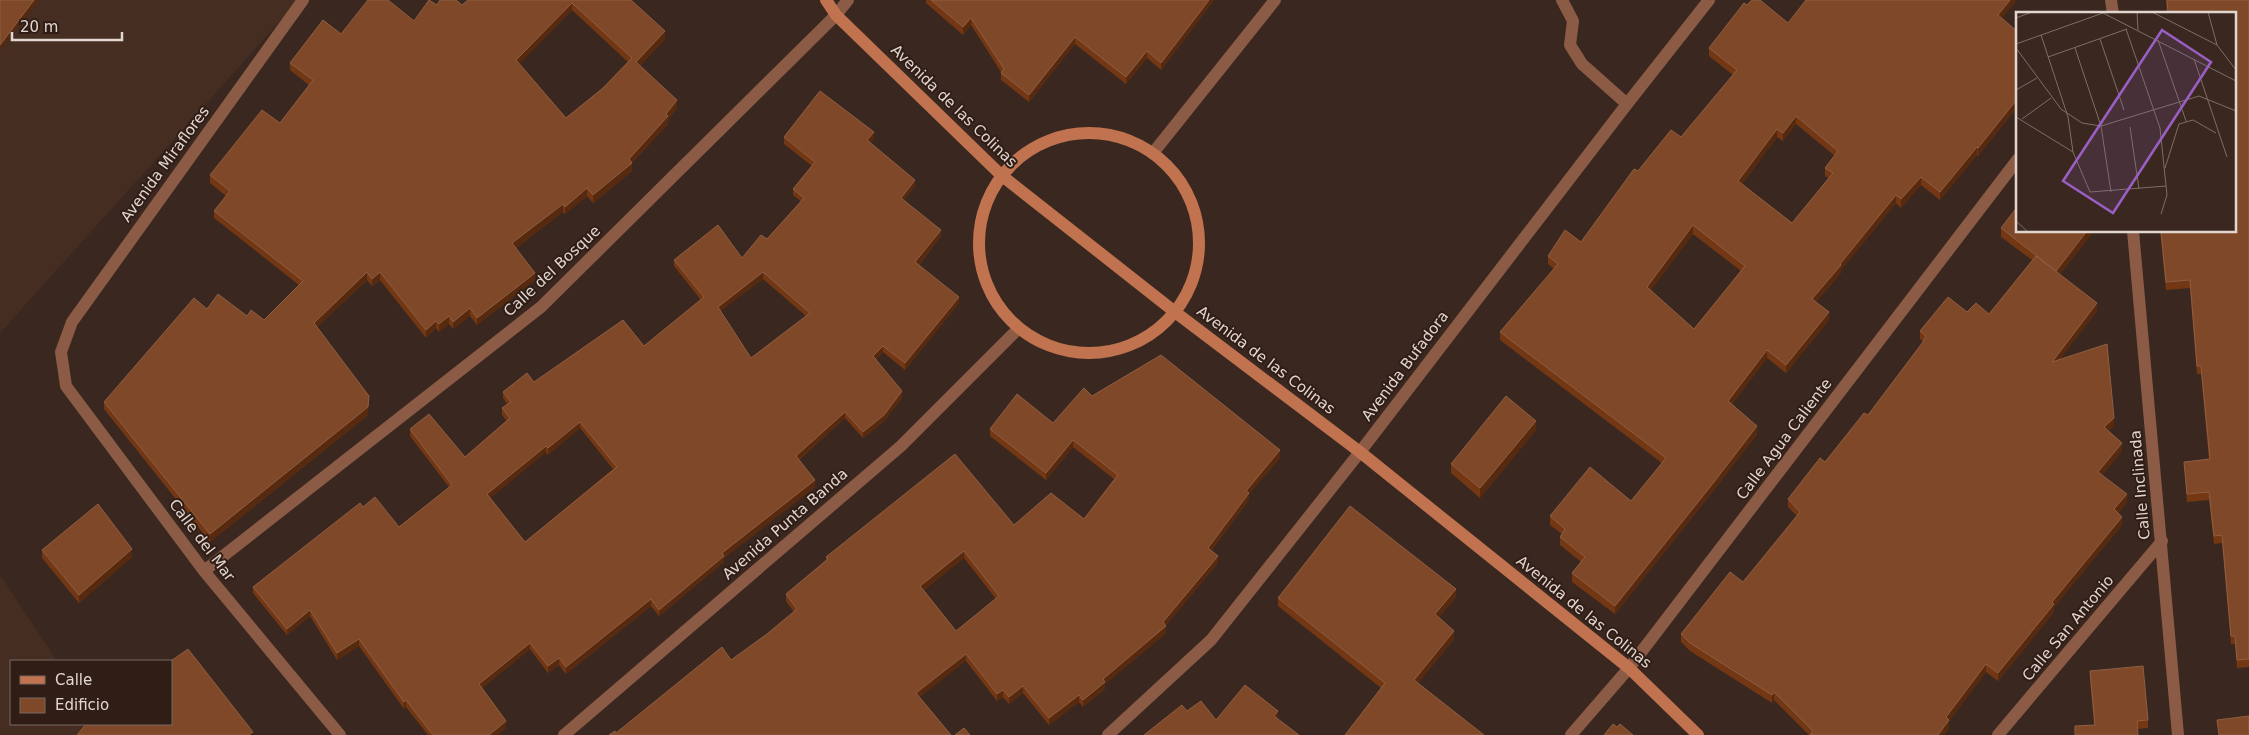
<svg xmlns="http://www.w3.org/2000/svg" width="2249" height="735" font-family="'DejaVu Sans',sans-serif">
	<rect width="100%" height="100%" fill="#3a2820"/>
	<path fill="#452d21" d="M0,0H299L0,333Z
		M0,575L57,661H11V724H99L106,735H0Z"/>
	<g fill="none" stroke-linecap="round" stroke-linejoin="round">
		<path stroke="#8c5b45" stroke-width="12" d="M1562,0L1573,21L1570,45L1582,64L1627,104"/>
		<path stroke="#8c5b45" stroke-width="12" d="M303,0L72,322L61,352L66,386L204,571L340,735
			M2111,0L2113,14
			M1153,153L1275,0
			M2133,231L2178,735
			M204,571L541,307L836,15L848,0
			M564,735L901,446L1018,329
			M1108,735L1211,640L1360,452L1627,104L1709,0
			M1571,735L1629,668L2018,159
			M1998,735L2162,541"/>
		<path stroke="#c17350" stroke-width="12" d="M826,0L836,15L1001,175L1175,312L1360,452L1629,668L1698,735
			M979 243a110 110 0 1 1 220 0a110 110 0 1 1-220 0Z"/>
	</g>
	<path fill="#733714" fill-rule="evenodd" d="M631,0L665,39L640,66L677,108L668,120V124L632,163V171L593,203L587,196L565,214L563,212L516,248L535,280L477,325L470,316L453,329L449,324L439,332L436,328L426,338L380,280L372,286L367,280L317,327L368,415L210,542L104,409V402L207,309L247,316L264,320L299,285L214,218V211L226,196L210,183V175L280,123L309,85L290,70V63L341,34L414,21L437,5H462ZM572,10L628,62L603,88L566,118L519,64Z
		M926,0H1214L1161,70L1147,58L1126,84L1075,44L1029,102L1001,80V72L971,25L963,35L926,3Z
		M2166,0H2249V667L2237,668L2235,644H2231L2222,543L2214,544L2209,500L2187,502L2184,462L2209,459L2201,374H2197L2190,288L2166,290L2160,231H2235V14H2167Z
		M1747,5L1788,23L2002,19L2018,32V106L1978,156L1977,155L1940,200L1921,185L1901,208L1896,203L1841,270V273L1816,302L1829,320L1786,373L1767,358L1732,404L1757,434L1714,490L1615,614L1572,582V573L1581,562L1560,545V537L1562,534L1550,525V516L1631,501L1662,463L1500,340V332L1554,269L1548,264V256L1581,242L1638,171L1681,137L1733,75L1709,56V48ZM1796,124L1835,156L1825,168V176L1829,178L1792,223L1742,184L1777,137L1783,141ZM1693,234L1741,271L1694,329L1650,291Z
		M784,137L874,139L870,143L915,186L904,200L941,236L919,265L959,303L905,370L883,352L876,360L902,398L884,421L863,438L845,418L799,460L815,487L724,558V562L659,616L651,606L566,674L559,665L548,673L530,649L482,688L506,728L497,735H428L406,707L404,709L359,646L337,660L310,616L287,635L253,593V587L363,507L399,527L449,487L410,436V429L465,457L507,421L502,415V408L507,404L503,398V392L534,382L644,346L701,300L674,266V260L742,258L767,239L801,201L793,195V189L812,166L784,144ZM763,279L806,316L751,358L720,311ZM580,428L613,469L525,542L490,498L546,452L548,455Z
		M2001,228L2018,231H2094L2060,274L2097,311L2060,359L2114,426L2108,431L2122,451L2102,475L2127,502L2118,513L2122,525L2054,607V612L1998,681L1986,672L1949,721V728L1944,735H1809L1774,700L1772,703L1690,651L1681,642V634L1743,582L1797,516L1788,507V499L1825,462L1868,415L1923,342L1920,339V331L1967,312L1989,314L2032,260L2001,237Z
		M1092,396L1280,458L1249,494V500L1211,551L1218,563L1166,625V633L1105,684V689L1083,707L1079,702L1049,725L1023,693L1009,704L1003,697L997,701L966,661L616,733L731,660L767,634L794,612L786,601V594L826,560V557L1014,525L1084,519L1114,479L1073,447L1046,480L990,436V429L1053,423ZM964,558L996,599L956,631L924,590Z
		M1536,430L1480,498L1451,473V464Z
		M42,550L132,557L79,603L42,558Z
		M1456,597L1439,617L1454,639L1418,683L1381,688L1278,606V598Z
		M2090,671L2148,720V728L2137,729L2138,735H2075V726L2094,725L2090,679Z"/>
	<path fill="#572a10" d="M34,0H39L0,50V45Z
		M1209,0H1214L1161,70V63Z
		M2010,0H2017L1998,23V15Z
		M572,3V10L516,67V60Z
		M971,18V25L963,35V27Z
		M665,31V39L636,70V62Z
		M1075,37V44L1029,102V95Z
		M1147,51V58L1126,84V77Z
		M2018,98V106L1978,156V148Z
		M677,100V108L668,120V124L629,166L632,163V171L593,203V195L666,114Z
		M1796,116V124L1783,141V133Z
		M1777,129V137L1738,189V181Z
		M874,132V139L867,147V140Z
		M1977,147V155L1940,200V192Z
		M1921,177V185L1901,208V199Z
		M915,180V186L901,204V198Z
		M587,188V196L565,214V207Z
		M1896,195V203L1841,270V273L1812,307V299Z
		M563,204V212L512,251V243Z
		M1693,225V234L1647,296V287Z
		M941,230V236L915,269V262Z
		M2087,231H2094L2056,279V271Z
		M367,272V280L314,330V323Z
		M380,272V280L372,286V279Z
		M763,272V279L718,313V307Z
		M535,273V280L477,325V318Z
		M959,297V303L905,370V363Z
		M2097,303V311L2052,370V362Z
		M470,308V316L453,329V322Z
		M1829,312V320L1786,373V365Z
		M449,316V324L439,332V324Z
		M436,321V328L426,338V330Z
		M883,346V352L873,363V356Z
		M1767,350V358L1728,409V401Z
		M902,391V398L884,421L863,438V432Z
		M369,396L368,415L210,542V534Z
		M845,412V418L796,462V456Z
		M2114,418V426L2104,435V427Z
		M1536,421V430L1480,498V488Z
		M580,422V428L548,455V448Z
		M1757,426V434L1714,490L1615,614V606Z
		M1073,440V447L1046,480V473Z
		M2122,443V451L2098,480V472Z
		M546,446V452L487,501V494Z
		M1280,450V458L1249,494V500L1208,555V548L1246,491Z
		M815,480V487L724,558V562L659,616V610L722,553Z
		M2127,494V502L2114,517V509Z
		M2122,517V525L2054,607V612L1998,681V673L2052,602Z
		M132,549V557L79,603V595Z
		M964,551V558L920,593V586Z
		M1218,556V563L1163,629L1166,626V633L1105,684V689L1083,707V700L1103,679L1163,622Z
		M1456,589V597L1435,622V614Z
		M651,599V606L566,674V667Z
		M310,610V616L287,635V629Z
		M1454,631V639L1414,688V680Z
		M359,639V646L337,660V653Z
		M530,643V649L479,690V684Z
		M966,654V661L916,700V693Z
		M559,658V665L548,673V666Z
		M1986,664V672L1949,721V728L1944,735H1938L1946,717Z
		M1023,686V693L1009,704V697Z
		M1003,690V697L997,701V694Z
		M1774,692V700L1772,703V695Z
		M1079,695V702L1049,725V718Z
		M406,700V707L404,709V702Z
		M1278,711V720L1274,716Z
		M506,721V728L497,735H489Z"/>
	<path fill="#7f4828" stroke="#8f5e43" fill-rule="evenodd" d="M0,0H34L0,45Z
		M368,0H388L414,21L429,0L437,5L440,0H456L462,5L468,0H631L665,31L636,62L677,100L666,114L668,116L629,159L632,163L593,195L587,188L565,207L563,204L512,243L535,273L477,318L470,308L453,322L449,316L439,324L436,321L426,330L380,272L372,279L367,272L314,323L369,396L368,407L210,534L104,402L194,298L207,309L218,294L247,316L251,310L264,320L303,281L214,211L230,191L210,175L262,110L280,123L313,80L290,63L323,20L341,34ZM572,3L632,58L603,88L566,118L516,60Z
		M931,0H1209L1161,63L1147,51L1126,77L1075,37L1029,95L1001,73L1004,69L971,18L963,27Z
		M1752,0H1760L1788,23L1806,0H2010L1998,15L2018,32V98L1978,148L1977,147L1940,192L1921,177L1901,199L1896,195L1840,264L1841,265L1812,299L1829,312L1786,365L1767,350L1728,401L1757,426L1714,482L1615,606L1572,573L1585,557L1560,537L1565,529L1550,516L1590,467L1631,501L1666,458L1500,332L1558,264L1548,256L1565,230L1581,242L1634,169L1638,171L1671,130L1681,137L1737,70L1709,48L1744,3L1747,5ZM1796,116L1838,151L1825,168L1833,173L1792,223L1738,181L1777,129L1783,133ZM1693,225L1745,266L1694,329L1647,287Z
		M2167,0H2249V659L2237,660L2235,636H2231L2222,535L2214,536L2209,492L2187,494L2184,462L2210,459L2201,366H2197L2190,280L2166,282L2161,231H2235V14H2168Z
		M820,91L874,132L867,140L915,180L901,198L941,230L915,262L959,297L905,363L883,346L873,356L902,391L884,415L863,432L845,412L796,456L815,480L722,553L724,556L659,610L651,599L566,667L559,658L548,666L530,643L479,684L506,721L489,735H433L406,700L404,702L359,639L337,653L310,610L287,629L253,587L360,503L363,507L375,497L399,527L452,485L410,429L429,414L465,457L510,418L502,408L511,402L503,392L527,373L534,382L623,320L644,346L704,297L674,260L718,225L742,258L761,235L767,239L804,198L793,189L815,162L784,137ZM763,272L810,313L751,358L718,307ZM580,422L617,467L525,542L487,494L546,446L548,448Z
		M2018,206V231H2087L2056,271L2001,228Z
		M2036,256L2097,303L2052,362L2107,344L2114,418L2104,427L2122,443L2098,472L2127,494L2114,509L2122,517L2052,602L2054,604L1998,673L1986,664L1946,717L1949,720L1938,735H1810L1813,731L1774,692L1772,695L1690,643L1681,634L1730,572L1743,582L1800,512L1788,499L1820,458L1825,462L1864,413L1868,415L1923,342L1926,336L1920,331L1948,297L1967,312L1976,303L1989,314Z
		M1161,355L1280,450L1246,491L1249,493L1208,548L1218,556L1163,622L1166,626L1103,679L1105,682L1083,700L1079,695L1049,718L1023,686L1009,697L1003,690L997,694L966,654L916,693L951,735H609L615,731L616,733L722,647L731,660L767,634L797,609L786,594L828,559L826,557L955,454L1014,525L1051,493L1084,519L1118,475L1073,440L1046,473L990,429L1017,394L1053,423L1084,388L1092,396ZM964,551L999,596L956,631L920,586Z
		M1506,396L1536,421L1480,488L1451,464Z
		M98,504L132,549L79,595L42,550Z
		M1350,506L1456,589L1435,614L1454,631L1414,680L1484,735H1345L1385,683L1278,598Z
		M188,649L253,732L249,735H77L86,724H171V661Z
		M2143,666L2148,720L2137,721L2138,735H2075V726L2095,725L2090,671Z
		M1245,685L1278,711L1274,716L1299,735H1144L1182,705L1187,711L1201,701L1216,720Z
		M2249,716V735H2219L2217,720Z
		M1613,724L1617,727L1620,724L1633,735H1604Z
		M964,728L970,735H955Z"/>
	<g text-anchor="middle" stroke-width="4" stroke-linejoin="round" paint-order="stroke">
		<g font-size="15" fill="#e2d6d0" stroke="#301e16">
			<text transform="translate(954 106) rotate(44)" y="5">Avenida de las Colinas</text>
			<text transform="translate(165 164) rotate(-54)" y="5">Avenida Miraflores</text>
			<text transform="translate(552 271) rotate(-43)" y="5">Calle del Bosque</text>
			<text transform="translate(1266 360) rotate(37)" y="5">Avenida de las Colinas</text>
			<text transform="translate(1405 366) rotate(-53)" y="5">Avenida Bufadora</text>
			<text transform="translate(1784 439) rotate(-53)" y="5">Calle Agua Caliente</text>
			<text transform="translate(2140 485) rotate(-95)" y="5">Calle Inclinada</text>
			<text transform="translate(785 524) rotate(-41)" y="5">Avenida Punta Banda</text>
			<text transform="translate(202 540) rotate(53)" y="5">Calle del Mar</text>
			<text transform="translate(1584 612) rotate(39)" y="5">Avenida de las Colinas</text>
			<text transform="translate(2068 628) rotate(-50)" y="5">Calle San Antonio</text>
		</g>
	</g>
	<g transform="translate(2016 12)">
		<rect width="220" height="220" fill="#3a2820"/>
		<path fill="none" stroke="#7d6e66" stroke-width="1" d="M121,0L122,18M136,0L201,33M192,0L201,33L220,58M0,6L16,0M110,17L144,116L151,183L145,202M25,23L52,105L57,140L74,180L150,174M84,27L108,98M142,28L170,109M0,32L87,1L220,69M0,36L45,97L66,111L85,114L183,84L220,99M59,36L85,114L95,180M32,45L111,17M178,47L211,145M0,78L21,66M0,105L57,140M6,107L35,86M114,115L123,177M149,156L163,112L177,108L200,121M0,209L12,220"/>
		<path fill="#9a5fc4" fill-opacity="0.15" stroke="#9a5fc4" stroke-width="2.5" d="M146,18L195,50L97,201L47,169Z"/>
		<rect width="220" height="220" fill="none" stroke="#e2d6d0" stroke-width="2.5"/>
	</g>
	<rect x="10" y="660" width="162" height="65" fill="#301e16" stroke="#776860"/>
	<rect x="20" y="676" width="25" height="8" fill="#c17350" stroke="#776860"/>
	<text x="55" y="685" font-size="15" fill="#e2d6d0">Calle</text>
	<rect x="20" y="698" width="25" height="15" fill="#7f4828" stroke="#776860"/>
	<text x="55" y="710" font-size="15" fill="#e2d6d0">Edificio</text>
	<path d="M12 32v8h110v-8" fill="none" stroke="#e2d6d0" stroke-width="2.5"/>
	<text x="20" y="32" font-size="15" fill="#e2d6d0" stroke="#301e16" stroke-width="4" paint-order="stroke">20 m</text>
</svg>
